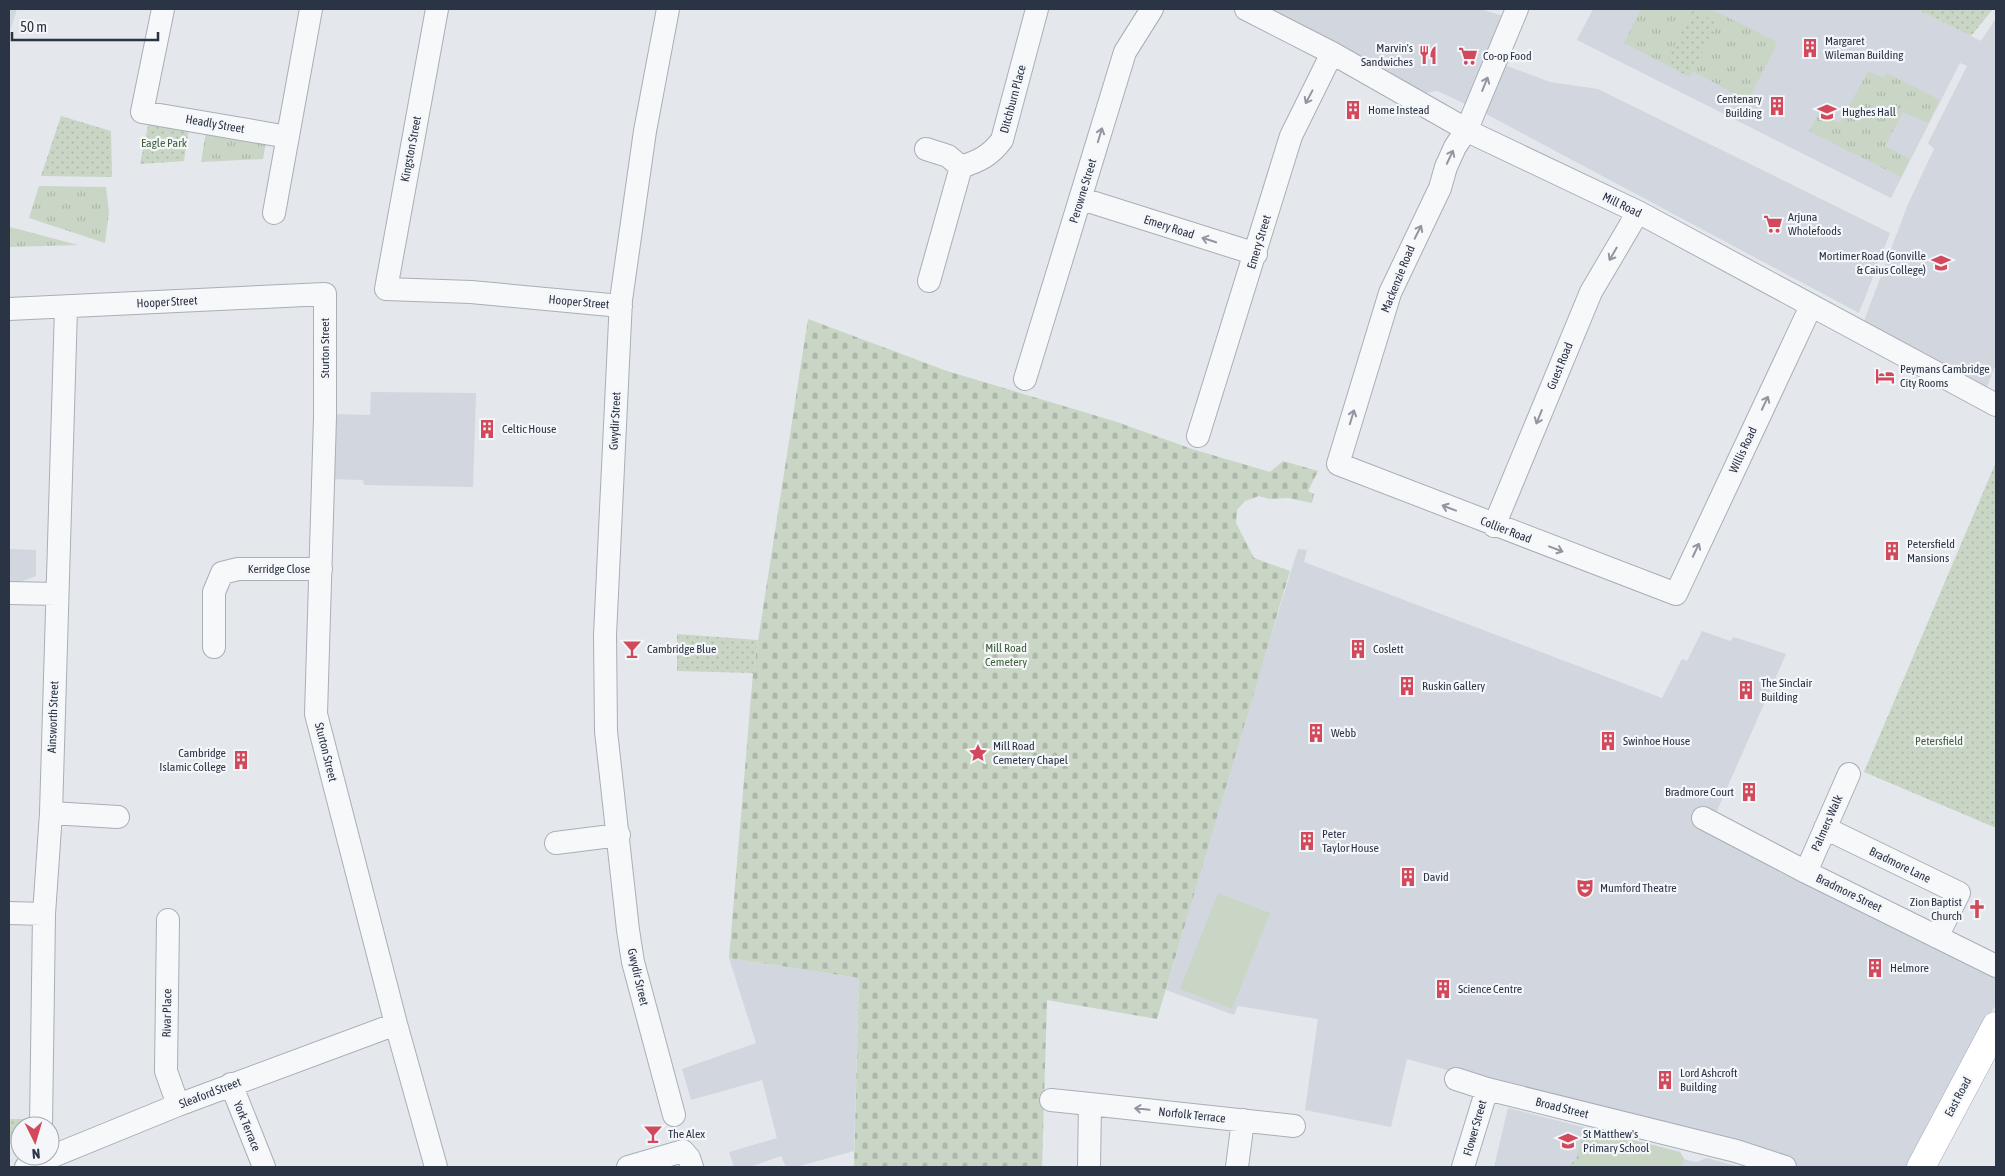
<svg xmlns="http://www.w3.org/2000/svg" width="2005" height="1176" font-family="'Asap Condensed',sans-serif">
	<defs>
		<pattern id="grass-tufts" width="24" height="20" patternUnits="userSpaceOnUse" patternTransform="scale(1.25)"><rect width="24" height="20" fill="#c9d6c5"/><path d="M3 7l-1-3M5 7V3M7 7l1-3M15 17l-1-3M17 17v-4M19 17l1-3" fill="none" stroke="#adb8ab"/></pattern>
		<pattern id="cemetery-stones" width="16" height="16" patternUnits="userSpaceOnUse" patternTransform="scale(1.25)"><rect width="16" height="16" fill="#c9d6c5"/><path d="M2 7V4a2 2 0 0 1 4 0v3zM10 15v-3a2 2 0 0 1 4 0v3z" fill="#adb8ab"/></pattern>
		<pattern id="park-dots" width="8" height="8" patternUnits="userSpaceOnUse" patternTransform="scale(1.25)"><rect width="8" height="8" fill="#c9d6c5"/><path d="M2 2h.1M6 6h.1" fill="none" stroke="#adb8ab" stroke-width="1.8" stroke-linecap="round"/></pattern>
	</defs>
	<rect width="100%" height="100%" fill="#e4e7ec"/>
	<path fill="#d2d6de" d="M9,9H17L9,34Z
		M1266,9H1480L1523,22L1507,66L1550,82L1598,89L1890,233L1859,313L1488,115L1438,91L1426,93Z
		M1593,9H1916L1981,41L1996,18V363L1987,387L1864,321L1908,204L1934,149L1928,143L1967,66L1960,63L1891,198L1577,40Z
		M371,392L476,393L473,487L364,485L363,480L330,479L332,414L370,415Z
		M9,549L36,550V576L9,586Z
		M1298,549L1307,550L1304,562L1662,698L1682,659L1687,661L1702,631L1730,641L1734,637L1786,654L1709,829L1996,973V1004L1906,1167H1800L1407,1059L1391,1127L1305,1110L1318,1019L1238,1006L1234,1015L1166,990L1246,715Z
		M729,958L859,978L854,1151L796,1167H786L781,1156L750,1167H734L729,1152L777,1138L762,1080L691,1100L682,1069L756,1043Z
		M1508,1108L1680,1152L1684,1159L1691,1161L1697,1162L1707,1158L1740,1167H1494Z"/>
	<path fill="url(#grass-tufts)" d="M1641,9H1711L1775,41L1776,46L1749,98L1745,99L1692,71L1718,23L1693,11L1665,64L1624,43Z
		M1868,71L1884,78L1886,73L1940,100L1928,123L1903,112L1885,146L1910,159L1901,177L1809,131L1819,113L1840,123Z
		M206,132L266,142L263,159L201,162Z
		M39,186L106,187L109,212L105,243L29,218Z
		M10,227L78,245L9,247Z"/>
	<path fill="url(#cemetery-stones)" d="M808,319L947,371L1117,422L1192,449L1270,472L1283,461L1318,471L1308,491L1314,494L1312,503L1288,498L1269,499L1259,496L1245,501L1237,510L1236,523L1254,558L1290,571L1157,1019L1047,1000L1042,1167H854L859,978L729,958L753,673Z"/>
	<path fill="url(#park-dots)" d="M1916,9H1993L1971,36Z
		M1693,10L1718,23L1689,77L1665,64Z
		M61,116L111,131L112,177L41,176Z
		M149,121L189,129L184,161L140,164Z
		M1996,462V828L1864,772Z
		M677,634L758,640L753,673L677,671Z
		M9,1119H27L26,1126H20V1148L14,1153L11,1143H9Z
		M1584,1128L1589,1130L1579,1167H1570V1164L1576,1160Z"/>
	<path fill="#c9d6c5" d="M1218,893L1270,913L1232,1009L1180,989Z
		M1589,1129L1680,1152L1684,1159L1682,1167H1579Z"/>
	<g fill="none" stroke-linecap="round" stroke-linejoin="round">
		<g stroke="#a9aeb7" stroke-width="24">
			<path id="minor" d="M163,9L142,112L288,137
				M437,9L386,289L471,292L621,306
				M668,9L645,131L621,300L605,635L606,731L628,930L633,962L674,1115
				M1246,9L1332,53L1476,135L1638,212L1996,405
				M1517,9L1467,129L1455,147L1446,167L1440,188L1390,293L1338,464L1676,594L1811,306
				M926,149L948,156L961,167
				M1082,199L1256,254
				M274,213L311,9
				M929,281L961,167C979,161 990,156 1002,140L1037,9
				M9,309L325,294V417L316,714L396,1024L436,1167
				M1025,379L1125,52L1152,9
				M1198,436L1291,136L1332,53
				M1494,526L1591,292L1638,212
				M9,593L57,594
				M214,647V592L222,573L238,569H321
				M51,813L118,817
				M1703,818L1806,872L1996,966
				M1825,828L1959,893L1937,937
				M556,843L619,835
				M1806,872L1849,774
				M9,913L44,914
				M168,920L166,1071L178,1105
				M1456,1079L1487,1089L1736,1151L1785,1167
				M231,1084L264,1167
				M1051,1100L1090,1104
				M41,1126L44,914L51,813L66,308
				M26,1167L178,1105L396,1024
				M628,1167L683,1151L689,1158L692,1167
				M1089,1167L1090,1104L1294,1126
				M1237,1167L1243,1120
				M1463,1167L1487,1089"/>
		</g>
		<g stroke="#a3abb8" stroke-width="29">
			<path id="major" d="M1921,1167L1996,1026"/>
		</g>
		<use href="#minor" stroke="#f7f8fa" stroke-width="22"/>
		<use href="#major" stroke="#fff" stroke-width="28"/>
	</g>
	<defs><path id="oneway-shaft" d="M-6 0H5M1.5-3L5.5 0L1.5 3" fill="none" stroke-width="1.6" stroke-linecap="round" stroke-linejoin="round" transform="scale(1.25)"/></defs>
	<g stroke="#9196a0">
		<use href="#oneway-shaft" transform="translate(1485 84) rotate(-68)"/>
		<use href="#oneway-shaft" transform="translate(1309 97) rotate(118)"/>
		<use href="#oneway-shaft" transform="translate(1100 135) rotate(-73)"/>
		<use href="#oneway-shaft" transform="translate(1450 157) rotate(-65)"/>
		<use href="#oneway-shaft" transform="translate(1418 232) rotate(-63)"/>
		<use href="#oneway-shaft" transform="translate(1209 240) rotate(-162)"/>
		<use href="#oneway-shaft" transform="translate(1613 254) rotate(120)"/>
		<use href="#oneway-shaft" transform="translate(1765 403) rotate(-65)"/>
		<use href="#oneway-shaft" transform="translate(1352 417) rotate(-73)"/>
		<use href="#oneway-shaft" transform="translate(1539 417) rotate(112)"/>
		<use href="#oneway-shaft" transform="translate(1449 508) rotate(-159)"/>
		<use href="#oneway-shaft" transform="translate(1556 549) rotate(21)"/>
		<use href="#oneway-shaft" transform="translate(1696 550) rotate(-65)"/>
		<use href="#oneway-shaft" transform="translate(1142 1109) rotate(-174)"/>
	</g>
	<defs>
		<g id="building-bare" transform="scale(1.5)"><path d="M-4-6H4V6H1V3H-1V6H-4ZM-2.5-4.3h1.7v1.8h-1.7ZM.8-4.3h1.7v1.8H.8ZM-2.5-1h1.7V.8h-1.7ZM.8-1h1.7V.8H.8Z" fill="#d1495b" stroke="#f4f6f9" stroke-width="2.5" paint-order="stroke"/></g>
		<g id="restaurant-bare" transform="scale(1.5)"><path d="M-5-6h1v4h1v-4h1v4h1v-4h1v5L-1.5 .5V6h-2V.5L-5-1ZM5-6V6H3V1.5H1.5Q1.5-4 5-6Z" fill="#d1495b" stroke="#f4f6f9" stroke-width="2.5" paint-order="stroke"/></g>
		<g id="supermarket-bare" transform="scale(1.5)"><path d="M-6-5.5h2.5l.6 2H6L4.5 2H-2.5L-4.4-4H-6ZM-1.5 3.2a1.3 1.3 0 1 0 .1 0ZM3 3.2a1.3 1.3 0 1 0 .1 0Z" fill="#d1495b" stroke="#f4f6f9" stroke-width="2.5" paint-order="stroke"/></g>
		<g id="university-bare" transform="scale(1.5)"><path d="M0-5L7-2L0 1L-7-2ZM-4 1L0 2.5L4 1V4Q0 6-4 4Z" fill="#d1495b" stroke="#f4f6f9" stroke-width="2.5" paint-order="stroke"/></g>
		<g id="hotel-bare" transform="scale(1.5)"><path d="M-6-4.5h1.5V1H6V5H4.5V3h-9V5H-6ZM-4 0a1.8 1.8 0 1 1 3.6 0ZM.5 0V-2.5h3Q6-2.5 6 0Z" fill="#d1495b" stroke="#f4f6f9" stroke-width="2.5" paint-order="stroke"/></g>
		<g id="bar-bare" transform="scale(1.5)"><path d="M-6-5H6L.8 .8V4.5H3.5V6h-7V4.5H-.8V.8Z" fill="#d1495b" stroke="#f4f6f9" stroke-width="2.5" paint-order="stroke"/></g>
		<g id="sight-bare" transform="scale(1.5)"><path d="M0-6L1.8-2.2L6-1.7L2.9 1.2L3.7 5.4L0 3.3L-3.7 5.4L-2.9 1.2L-6-1.7L-1.8-2.2Z" fill="#d1495b" stroke="#f4f6f9" stroke-width="2.5" paint-order="stroke"/></g>
		<g id="theatre-bare" transform="scale(1.5)"><path d="M-5-5.5Q0-4 5-5.5V0Q5 5 0 6Q-5 5-5 0ZM-3.3-2.5H-1v1.5H-3.3ZM1-2.5H3.3v1.5H1ZM-2.8 1Q0 5.5 2.8 1Z" fill="#d1495b" stroke="#f4f6f9" stroke-width="2.5" paint-order="stroke"/></g>
		<g id="church-bare" transform="scale(1.5)"><path d="M-1.2-6h2.4v3.5h3.3v2.4h-3.3V6h-2.4V-.1h-3.3v-2.4h3.3Z" fill="#d1495b" stroke="#f4f6f9" stroke-width="2.5" paint-order="stroke"/></g>
		<g id="school-bare" transform="scale(1.5)"><path d="M0-5L7-2L0 1L-7-2ZM-4 1L0 2.5L4 1V4Q0 6-4 4Z" fill="#d1495b" stroke="#f4f6f9" stroke-width="2.5" paint-order="stroke"/></g>
	</defs>
	<g fill-rule="evenodd">
		<use href="#building-bare" x="1810" y="48"/>
		<use href="#restaurant-bare" x="1428" y="55"/>
		<use href="#supermarket-bare" x="1468" y="56"/>
		<use href="#building-bare" x="1777" y="106"/>
		<use href="#building-bare" x="1353" y="110"/>
		<use href="#university-bare" x="1827" y="112"/>
		<use href="#supermarket-bare" x="1773" y="224"/>
		<use href="#university-bare" x="1941" y="263"/>
		<use href="#hotel-bare" x="1885" y="376"/>
		<use href="#building-bare" x="487" y="429"/>
		<use href="#building-bare" x="1892" y="551"/>
		<use href="#bar-bare" x="632" y="649"/>
		<use href="#building-bare" x="1358" y="649"/>
		<use href="#building-bare" x="1407" y="686"/>
		<use href="#building-bare" x="1746" y="690"/>
		<use href="#building-bare" x="1316" y="733"/>
		<use href="#building-bare" x="1608" y="741"/>
		<use href="#sight-bare" x="978" y="753"/>
		<use href="#building-bare" x="241" y="760"/>
		<use href="#building-bare" x="1749" y="792"/>
		<use href="#building-bare" x="1307" y="841"/>
		<use href="#building-bare" x="1408" y="877"/>
		<use href="#theatre-bare" x="1585" y="888"/>
		<use href="#church-bare" x="1977" y="909"/>
		<use href="#building-bare" x="1875" y="968"/>
		<use href="#building-bare" x="1443" y="989"/>
		<use href="#building-bare" x="1665" y="1080"/>
		<use href="#bar-bare" x="653" y="1134"/>
		<use href="#school-bare" x="1568" y="1141"/>
	</g>
	<g text-anchor="middle" stroke-width="4.5" stroke-linejoin="round" paint-order="stroke">
		<g font-size="12" fill="#2b3445" stroke="#f4f6f9" text-anchor="start">
			<text x="1825" y="45">Margaret<tspan x="1825" dy="14">Wileman Building</tspan></text>
			<text x="1413" y="52" text-anchor="end">Marvin's<tspan x="1413" dy="14">Sandwiches</tspan></text>
			<text x="1483" y="60">Co-op Food</text>
			<text x="1762" y="103" text-anchor="end">Centenary<tspan x="1762" dy="14">Building</tspan></text>
			<text x="1368" y="114">Home Instead</text>
			<text x="1842" y="116">Hughes Hall</text>
			<text x="1788" y="221">Arjuna<tspan x="1788" dy="14">Wholefoods</tspan></text>
			<text x="1926" y="260" text-anchor="end">Mortimer Road (Gonville<tspan x="1926" dy="14">&amp; Caius College)</tspan></text>
			<text x="1900" y="373">Peymans Cambridge<tspan x="1900" dy="14">City Rooms</tspan></text>
			<text x="502" y="433">Celtic House</text>
			<text x="1907" y="548">Petersfield<tspan x="1907" dy="14">Mansions</tspan></text>
			<text x="647" y="653">Cambridge Blue</text>
			<text x="1373" y="653">Coslett</text>
			<text x="1761" y="687">The Sinclair<tspan x="1761" dy="14">Building</tspan></text>
			<text x="1422" y="690">Ruskin Gallery</text>
			<text x="1331" y="737">Webb</text>
			<text x="1623" y="745">Swinhoe House</text>
			<text x="993" y="750">Mill Road<tspan x="993" dy="14">Cemetery Chapel</tspan></text>
			<text x="226" y="757" text-anchor="end">Cambridge<tspan x="226" dy="14">Islamic College</tspan></text>
			<text x="1734" y="796" text-anchor="end">Bradmore Court</text>
			<text x="1322" y="838">Peter<tspan x="1322" dy="14">Taylor House</tspan></text>
			<text x="1423" y="881">David</text>
			<text x="1600" y="892">Mumford Theatre</text>
			<text x="1962" y="906" text-anchor="end">Zion Baptist<tspan x="1962" dy="14">Church</tspan></text>
			<text x="1890" y="972">Helmore</text>
			<text x="1458" y="993">Science Centre</text>
			<text x="1680" y="1077">Lord Ashcroft<tspan x="1680" dy="14">Building</tspan></text>
			<text x="668" y="1138">The Alex</text>
			<text x="1583" y="1138">St Matthew's<tspan x="1583" dy="14">Primary School</tspan></text>
		</g>
		<g font-size="12" fill="#2b3445" stroke="#f4f6f9">
			<text transform="translate(1013 99) rotate(-75)" y="4">Ditchburn Place</text>
			<text transform="translate(215 124) rotate(10)" y="4">Headly Street</text>
			<text transform="translate(411 149) rotate(-79)" y="4">Kingston Street</text>
			<text transform="translate(1083 191) rotate(-73)" y="4">Perowne Street</text>
			<text transform="translate(1622 205) rotate(26)" y="4">Mill Road</text>
			<text transform="translate(1169 227) rotate(18)" y="4">Emery Road</text>
			<text transform="translate(1259 242) rotate(-73)" y="4">Emery Street</text>
			<text transform="translate(1398 279) rotate(-68)" y="4">Mackenzie Road</text>
			<text transform="translate(167 302) rotate(-3)" y="4">Hooper Street</text>
			<text transform="translate(579 302) rotate(5)" y="4">Hooper Street</text>
			<text transform="translate(325 348) rotate(-90)" y="4">Sturton Street</text>
			<text transform="translate(1560 366) rotate(-68)" y="4">Guest Road</text>
			<text transform="translate(615 421) rotate(-87)" y="4">Gwydir Street</text>
			<text transform="translate(1743 450) rotate(-65)" y="4">Willis Road</text>
			<text transform="translate(1506 530) rotate(21)" y="4">Collier Road</text>
			<text x="279" y="573">Kerridge Close</text>
			<text transform="translate(53 717) rotate(-88)" y="4">Ainsworth Street</text>
			<text transform="translate(326 752) rotate(76)" y="4">Sturton Street</text>
			<text transform="translate(1827 823) rotate(-66)" y="4">Palmers Walk</text>
			<text transform="translate(1900 865) rotate(26)" y="4">Bradmore Lane</text>
			<text transform="translate(1849 893) rotate(26)" y="4">Bradmore Street</text>
			<text transform="translate(638 977) rotate(77)" y="4">Gwydir Street</text>
			<text transform="translate(167 1013) rotate(-89)" y="4">Rivar Place</text>
			<text transform="translate(210 1093) rotate(-21)" y="4">Sleaford Street</text>
			<text transform="translate(1958 1097) rotate(-62)" y="4">East Road</text>
			<text transform="translate(1562 1108) rotate(14)" y="4">Broad Street</text>
			<text transform="translate(1192 1115) rotate(6)" y="4">Norfolk Terrace</text>
			<text transform="translate(247 1126) rotate(68)" y="4">York Terrace</text>
			<text transform="translate(1475 1128) rotate(-74)" y="4">Flower Street</text>
		</g>
		<g font-size="12" fill="#3f6138" stroke="#f4f6f9">
			<text x="164" y="147">Eagle Park</text>
			<text x="1006" y="652">Mill Road<tspan x="1006" dy="14">Cemetery</tspan></text>
			<text x="1939" y="745">Petersfield</text>
		</g>
	</g>
	<rect width="2005" height="1176" fill="none" stroke="#2b3445" stroke-width="20"/>
	<g transform="translate(35 1141) rotate(175)"><circle r="24" fill="#f4f6f9" stroke="#a4a8b1"/>
	<path d="M0-4L9 19L0 12L-9 19Z" fill="#d1495b"/>
	<text y="-8" font-size="14" font-weight="bold" text-anchor="middle" fill="#2b3445">N</text>
	</g>
	<path d="M12 32v8h146v-8" fill="none" stroke="#2b3445" stroke-width="2.5"/>
	<text x="20" y="32" font-size="15" fill="#2b3445" stroke="#f4f6f9" stroke-width="4" paint-order="stroke">50 m</text>
</svg>
